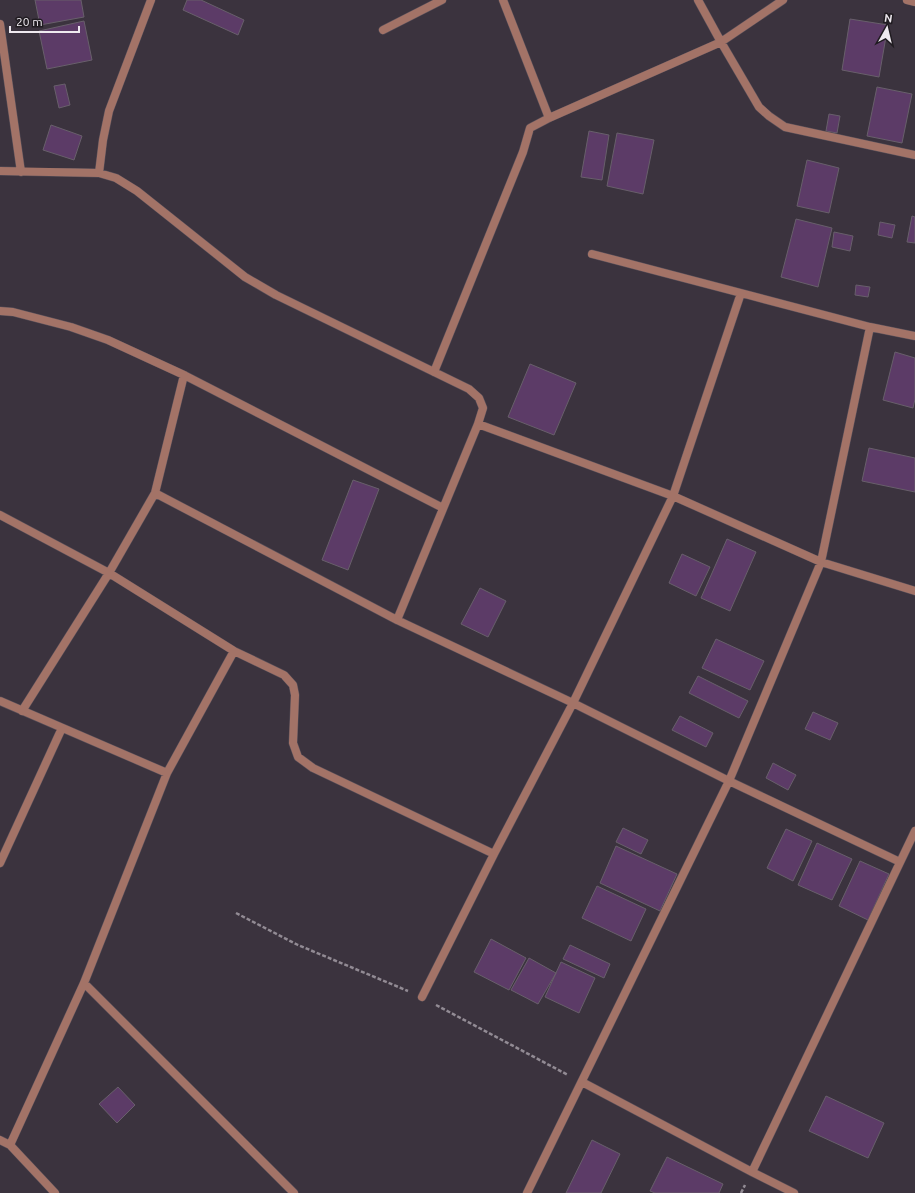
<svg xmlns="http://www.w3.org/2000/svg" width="915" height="1193" font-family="Ubuntu,sans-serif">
	<rect width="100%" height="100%" fill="#3b333e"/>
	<path fill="#5c3b67" stroke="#685f6b" d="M35,0H81L84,17L40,25Z
		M187,0H201L244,20L238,35L183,10Z
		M850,19L888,25L879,77L842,70Z
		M84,21L92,60L47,69L39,31Z
		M65,84L70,105L59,108L54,86Z
		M877,87L912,94L902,143L867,136Z
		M829,114L840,116L837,133L826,131Z
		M51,125L82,136L74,160L43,150Z
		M589,131L609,135L602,180L581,177Z
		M617,133L654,140L643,194L607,186Z
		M807,160L839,168L829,213L797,206Z
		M912,216L915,217V243L907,242Z
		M796,219L832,228L818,287L781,277Z
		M880,222L895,225L892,238L878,235Z
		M834,232L853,236L850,251L832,247Z
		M856,285L870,287L868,297L855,295Z
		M895,352L915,358V399L913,408L883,400Z
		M530,364L576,383L554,435L508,417Z
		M869,448L915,458V492L862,481Z
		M353,480L379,489L348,570L322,560Z
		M727,539L756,552L730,611L701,598Z
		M682,554L710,567L696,596L669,583Z
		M480,588L506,601L488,637L461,624Z
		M716,639L764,661L750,690L702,668Z
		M698,676L748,701L739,718L689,693Z
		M813,712L838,723L830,740L805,729Z
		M680,716L713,733L706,747L672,730Z
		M773,763L796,775L788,790L766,778Z
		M623,828L648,840L641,854L616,842Z
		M786,829L812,841L793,881L767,868Z
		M817,843L852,859L832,900L798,885Z
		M616,846L677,874L660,911L600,883Z
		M860,861L889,874L868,920L839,906Z
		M597,886L646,909L631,941L582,918Z
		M491,939L526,958L509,990L474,972Z
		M570,945L610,964L604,978L563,959Z
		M529,958L556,973L538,1004L511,990Z
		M561,962L595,978L579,1013L545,997Z
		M118,1087L135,1105L117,1123L99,1104Z
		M826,1096L884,1123L868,1158L809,1131Z
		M592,1140L620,1154L601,1193H566Z
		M667,1157L723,1184L719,1193H655L650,1191Z"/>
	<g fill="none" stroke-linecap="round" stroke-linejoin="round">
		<g stroke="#58505a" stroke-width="9">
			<path id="street" d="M503,0L549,118
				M783,0L721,42L759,107L769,116L785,127L915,155
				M907,0L915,2
				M0,24L21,172
				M383,30L442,0
				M0,171L99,173L116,178L137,191L245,277L276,295L469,389L479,398L483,408L478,424
				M99,173L103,140L109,111L151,0
				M592,254L741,293
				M0,311L13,312L71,327L108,340L184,375L443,508
				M870,327L741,293L673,496L821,562L870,327L915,336
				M434,372L523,152L530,128L549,118L721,42L698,0
				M0,515L109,573L234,651L284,675L293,685L295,695L293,743L298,757L313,768L494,854L573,703L397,620L155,493
				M397,620L478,424L673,496L573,703L729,781L900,862
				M0,701L167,773
				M22,711L109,573L155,493L184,375
				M0,863L62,728
				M84,983L294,1193
				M422,997L494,854
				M582,1082L752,1172
				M0,1140L10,1145L55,1193
				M10,1145L84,983L167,773L234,651
				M527,1193L729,781L821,562L915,591
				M794,1193L752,1172L915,831"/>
		</g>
		<path stroke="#928b94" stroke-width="2.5" stroke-dasharray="4 2" stroke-linecap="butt" d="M236,913L298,945L408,991
			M436,1005L568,1075
			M741,1193L745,1185"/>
		<use href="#street" stroke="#a37367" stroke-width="8"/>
	</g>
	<g transform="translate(887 28) rotate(8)" stroke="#201c21" stroke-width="3" paint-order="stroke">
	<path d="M0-3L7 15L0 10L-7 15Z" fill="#efeaf0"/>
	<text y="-6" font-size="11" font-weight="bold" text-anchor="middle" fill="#efeaf0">N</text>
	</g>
	<path d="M10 26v6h69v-6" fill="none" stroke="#efeaf0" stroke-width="2"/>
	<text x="16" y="26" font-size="12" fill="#efeaf0" stroke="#201c21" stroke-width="3" paint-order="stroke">20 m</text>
</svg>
